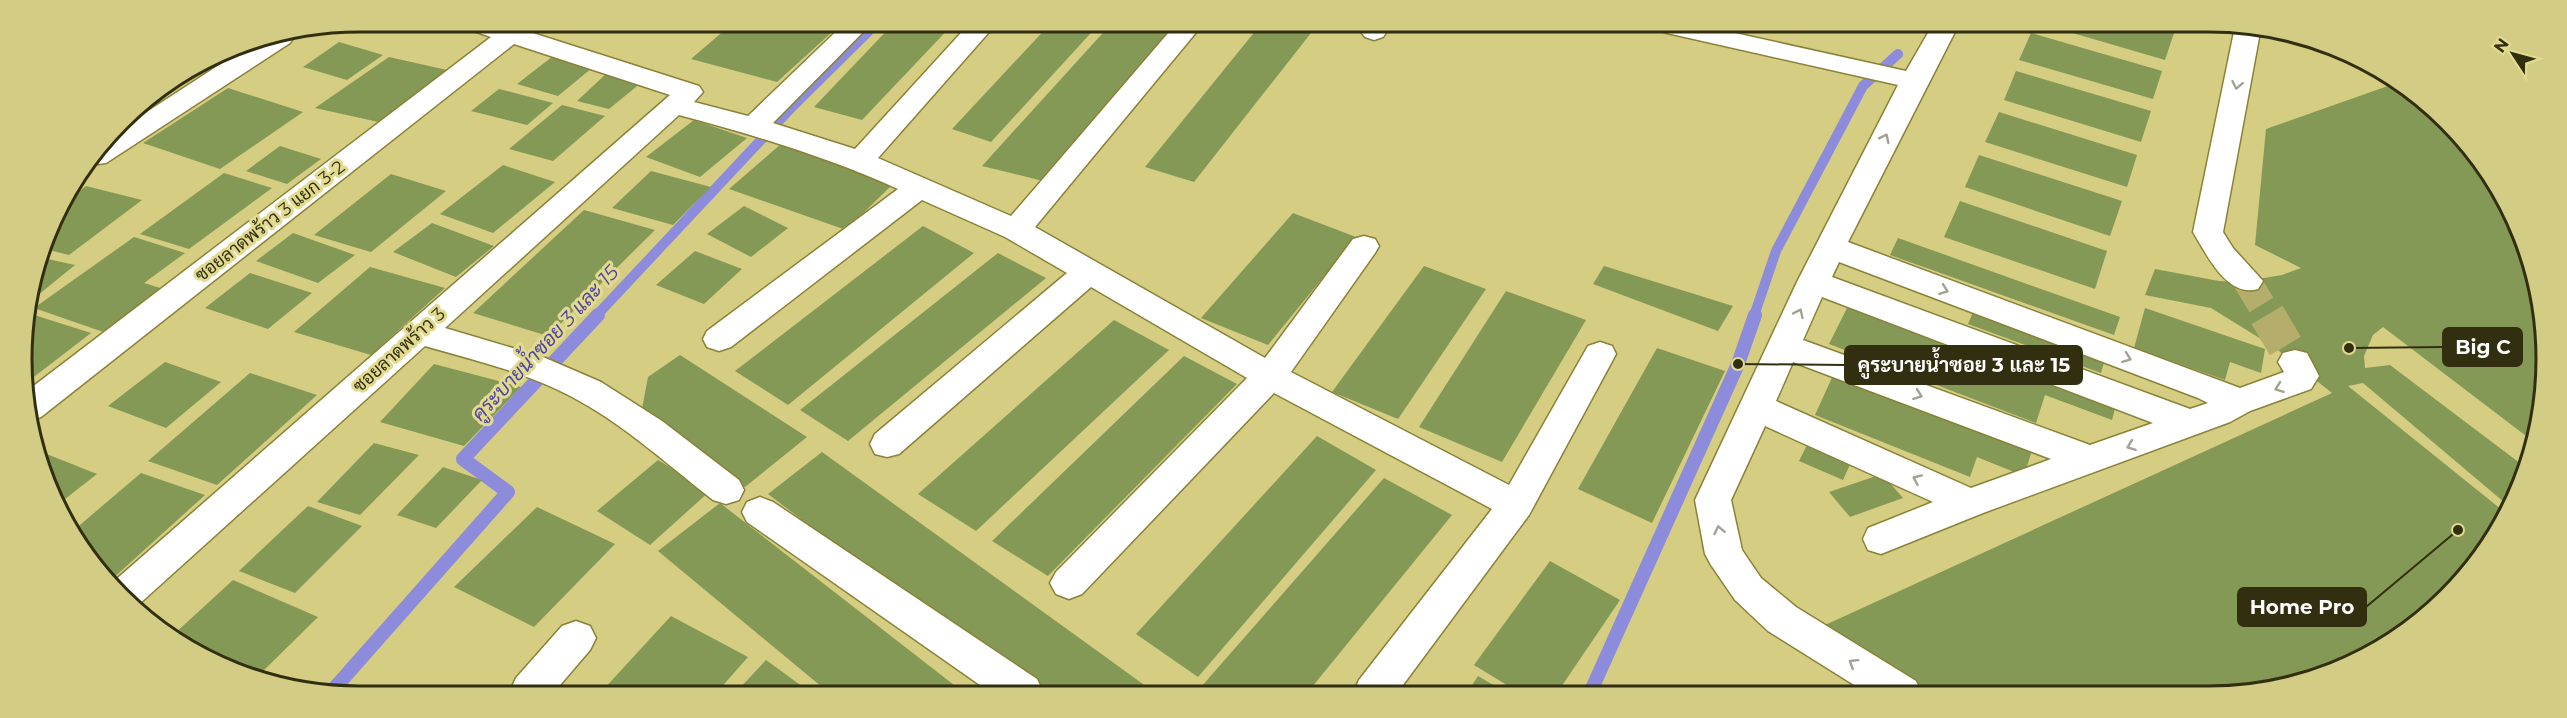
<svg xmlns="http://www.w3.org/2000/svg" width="2567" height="718" font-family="Montserrat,Sarabun,sans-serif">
	<rect width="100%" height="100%" fill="#d4cd82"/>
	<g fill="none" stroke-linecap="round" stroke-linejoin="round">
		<path stroke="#8c8bdc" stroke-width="10" d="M596,316L790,109L877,23
			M1754,316L1776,251L1863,86L1898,54"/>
		<path stroke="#8c8bdc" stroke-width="14" d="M332,691L508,492L463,459L598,315
			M1590,693L1738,364L1755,315"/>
	</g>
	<path fill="#849955" d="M734,22L813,23H842L777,82L691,59Z
		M894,23H954L862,120L814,107Z
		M1051,23H1100L991,142L952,129Z
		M1111,24H1183L1047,182L982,166Z
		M1261,24H1318L1194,182L1145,167Z
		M2052,27H2154L2174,33L2165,60Z
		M2031,33L2162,71L2153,99L2019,60Z
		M339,42L383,55L347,80L303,67Z
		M557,53L598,63L558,96L517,84Z
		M389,57L447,70L383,123L315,108Z
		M2016,71L2151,111L2141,142L2004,100Z
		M608,72L642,82L609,109L577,101Z
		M2399,82L2489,171L2539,293L2540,425L2534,442L2383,327L2373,335L2364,356L2365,368L2390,365L2525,467L2511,508L2363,383L2348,386L2507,514L2447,598L2357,662L2252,694H1917L1812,631L2332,393L2274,347L2211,308L2145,295L2155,269L2219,281L2240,282L2282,275L2301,268L2255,245L2266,129Z
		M228,88L303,112L220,169L143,143Z
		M499,89L553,103L527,125L471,111Z
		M146,99L166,103L129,129L119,127L136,105Z
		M562,105L605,116L553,161L509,149Z
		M1999,112L2137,155L2127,187L1985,142Z
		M694,120L747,138L700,177L646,157Z
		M781,144L895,182L846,230L729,189Z
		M280,146L321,159L287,184L246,171Z
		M1979,155L2122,201L2110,236L1965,187Z
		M503,165L555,182L493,233L440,214Z
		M651,171L711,187L673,225L612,208Z
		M224,173L272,188L189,249L140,234Z
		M391,174L446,191L371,252L314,235Z
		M86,186L142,200L69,255L45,249L56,210Z
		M1960,201L2107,251L2095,289L1944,237Z
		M744,206L788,228L751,257L707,234Z
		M584,210L655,230L548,336L473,313Z
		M1293,213L1356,237L1268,345L1201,318Z
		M432,223L494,246L456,277L393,252Z
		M923,226L974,253L788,405L735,371Z
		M293,233L355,255L318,283L256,261Z
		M134,237L185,253L144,283L170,291L112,335L34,308Z
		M1898,238L2120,317L2114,335L1890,255Z
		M695,251L742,269L704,304L656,285Z
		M998,253L1046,278L848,441L800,410Z
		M43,258L75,265L32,300Z
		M1424,266L1486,289L1398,419L1332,392Z
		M1604,266L1733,306L1718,331L1593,284Z
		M370,267L445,288L371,355L294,332Z
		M250,273L312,293L268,329L205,308Z
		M1506,291L1586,320L1502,462L1419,427Z
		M1850,302L2117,401L2112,420L2045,395L2036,423L1829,344Z
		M1976,305L2107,352L2101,373L1968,324Z
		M2145,308L2265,349L2261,373L2230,362L2225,380L2134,348Z
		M28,313L91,333L26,383L22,337Z
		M1114,320L1169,350L976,531L918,494Z
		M1657,348L1725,371L1652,523L1578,489Z
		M680,355L807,437L745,487L641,414L648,377Z
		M1184,356L1237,384L1048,576L992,541Z
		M165,362L221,382L166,428L108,406Z
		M434,364L521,387L464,446L380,422Z
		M1835,371L2033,447L2024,476L1977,457L1970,477L1815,415Z
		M250,373L317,395L217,485L148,461Z
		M1317,436L1376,470L1198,677L1136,634Z
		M1810,439L1853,458L1843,480L1799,461Z
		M374,443L419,455L360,515L317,502Z
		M34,449L97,474L60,503Z
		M822,452L1154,692H1029L768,494Z
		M658,460L710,491L650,545L597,511Z
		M443,467L482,480L436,528L397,515Z
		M141,473L205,495L110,581L91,565L74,530Z
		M1882,474L1903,498L1850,517L1829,492Z
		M1384,478L1452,515L1308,692H1210L1201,687Z
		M720,503L963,692H828L658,551Z
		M308,506L362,526L295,593L239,571Z
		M537,507L615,544L534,627L454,587Z
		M1550,561L1620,600L1557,693H1520L1474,665Z
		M233,580L318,617L257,677L190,652L172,636Z
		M671,616L748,657L718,691H602Z
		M766,660L810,692L737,691Z
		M1478,676L1507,693H1467Z"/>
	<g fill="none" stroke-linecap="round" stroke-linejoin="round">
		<path stroke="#b4ad6b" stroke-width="28" stroke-dasharray="28 14" stroke-linecap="butt" d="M2247,281L2268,316"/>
		<path stroke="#b4ad6b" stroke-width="36" stroke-dasharray="36 18" stroke-linecap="butt" d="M2267,315L2295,362"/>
		<g stroke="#8a8238" stroke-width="3">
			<path id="minor" d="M455,21H496L520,29L699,86L703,92L694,102L748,116L845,23H872L773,123L855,149L970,23H997L878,158L1011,216L1176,24H1203L1035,227L1265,358L1353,239L1364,236L1375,239L1379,246L1375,253L1291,372L1509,485L1588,346L1600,342L1612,346L1616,354L1529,515L1397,693H1353L1359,680L1492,509L1274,393L1082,594L1069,599L1056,594L1050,583L1056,572L1247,378L1091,287L899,454L887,457L875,454L870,444L875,434L1067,273L1005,237L922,200L731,347L719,351L707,347L703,339L707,331L898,189C827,157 754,135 679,115L445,328L543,357L601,382L662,421L739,480L744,490L739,500L726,504L713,500C663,461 615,416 556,389C514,369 469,359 425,346L137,606L112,583L670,95L514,44L41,417L30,421L27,391L491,37L459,26Z
				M1366,24H1392L1383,37L1374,40L1365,37L1361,32Z
				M1654,25L1703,26L1906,71L1932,26H1958L1848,242L2240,388L2284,372L2278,362L2283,353L2295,350L2307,353L2319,376L2311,389L2250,411L2230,422L1983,513L1881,554L1868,550L1863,539L1868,528L1933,502L1765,426L1731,500L1742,550L1761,578L1796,607L1916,681L1922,694L1867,693L1768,631L1735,600L1711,565L1705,554L1695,500L1797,282L1898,85L1667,33L1658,30ZM1839,262L2198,398L2208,403L2190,409L1832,277ZM1822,297L2153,423L2090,445L1803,340ZM1793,362L2051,459L1971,488L1776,401Z
				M2235,27H2261L2223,232L2233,248L2263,281L2258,289C2227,298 2207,255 2193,232Z
				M292,34L294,37L290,43L106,163L90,165L116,132L256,41Z
				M760,497L773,502L1037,679L1043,692H990L747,522L742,512L747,502Z
				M576,621L590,626L596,638L590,650L555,691H510L516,678L562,626Z"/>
		</g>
		<use href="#minor" fill="#fff" fill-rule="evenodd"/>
	</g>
	<defs><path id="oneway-chevron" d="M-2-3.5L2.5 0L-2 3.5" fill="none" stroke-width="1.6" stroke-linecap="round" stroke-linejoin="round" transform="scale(1.5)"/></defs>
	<g stroke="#a3a193">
		<use href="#oneway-chevron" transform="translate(2237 85) rotate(101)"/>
		<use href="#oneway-chevron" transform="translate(1885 138) rotate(-63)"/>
		<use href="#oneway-chevron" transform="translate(1944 290) rotate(20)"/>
		<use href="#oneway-chevron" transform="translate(1799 313) rotate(-65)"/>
		<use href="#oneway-chevron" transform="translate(2127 358) rotate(20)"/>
		<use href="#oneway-chevron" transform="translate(2279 388) rotate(160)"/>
		<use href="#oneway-chevron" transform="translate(1918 395) rotate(20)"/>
		<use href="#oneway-chevron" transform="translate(2131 446) rotate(159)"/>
		<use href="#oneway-chevron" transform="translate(1917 479) rotate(-156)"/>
		<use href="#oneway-chevron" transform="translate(1719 530) rotate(-102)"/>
		<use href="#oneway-chevron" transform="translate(1853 663) rotate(-148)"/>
	</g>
	<g text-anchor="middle" stroke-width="6" stroke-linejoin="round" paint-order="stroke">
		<g font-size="18" fill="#322f10" stroke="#e1da8f">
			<text transform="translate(270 221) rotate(-38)" y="6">ซอยลาดพร้าว 3 แยก 3-2</text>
			<text transform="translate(399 350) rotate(-42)" y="6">ซอยลาดพร้าว 3</text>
		</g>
		<g font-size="20" font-style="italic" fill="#4d44a3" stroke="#e1da8f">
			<text transform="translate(545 343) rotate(-47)" y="7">คูระบายน้ำซอย 3 และ 15</text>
		</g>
	</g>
	<path d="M0 0H2567V718H0ZM359 32H2209A327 327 0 0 1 2536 359V359A327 327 0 0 1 2209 686H359A327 327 0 0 1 32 359V359A327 327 0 0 1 359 32Z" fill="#d3cc85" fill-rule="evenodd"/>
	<path fill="none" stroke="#322f10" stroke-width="3" d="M359 32H2209A327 327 0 0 1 2536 359V359A327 327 0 0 1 2209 686H359A327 327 0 0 1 32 359V359A327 327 0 0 1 359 32Z"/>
	<path fill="none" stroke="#322f10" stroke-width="2" d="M2349 348L2443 347M1738 364L1845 365M2458 530L2366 607"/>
	<g fill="#322f10" stroke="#e1da8f" stroke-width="2">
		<circle cx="2349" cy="348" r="6"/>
		<circle cx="1738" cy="364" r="6"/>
		<circle cx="2458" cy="530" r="6"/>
	</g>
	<g fill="#322f10" stroke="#322f10" stroke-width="2">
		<rect x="2443" y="328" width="79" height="38" rx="6"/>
		<rect x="1845" y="346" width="237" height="38" rx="6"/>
		<rect x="2238" y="588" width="128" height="38" rx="6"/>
	</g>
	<g font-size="20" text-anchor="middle" font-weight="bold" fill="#fff">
		<text x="2483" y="354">Big C</text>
		<text x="1964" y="372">คูระบายน้ำซอย 3 และ 15</text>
		<text x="2302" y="614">Home Pro</text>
	</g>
	<g transform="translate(2513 54) rotate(306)" stroke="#e1da8f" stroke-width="4.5" paint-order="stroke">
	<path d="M0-4.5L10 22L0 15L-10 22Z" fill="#322f10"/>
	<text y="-9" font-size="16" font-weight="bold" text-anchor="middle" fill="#322f10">N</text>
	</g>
</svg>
